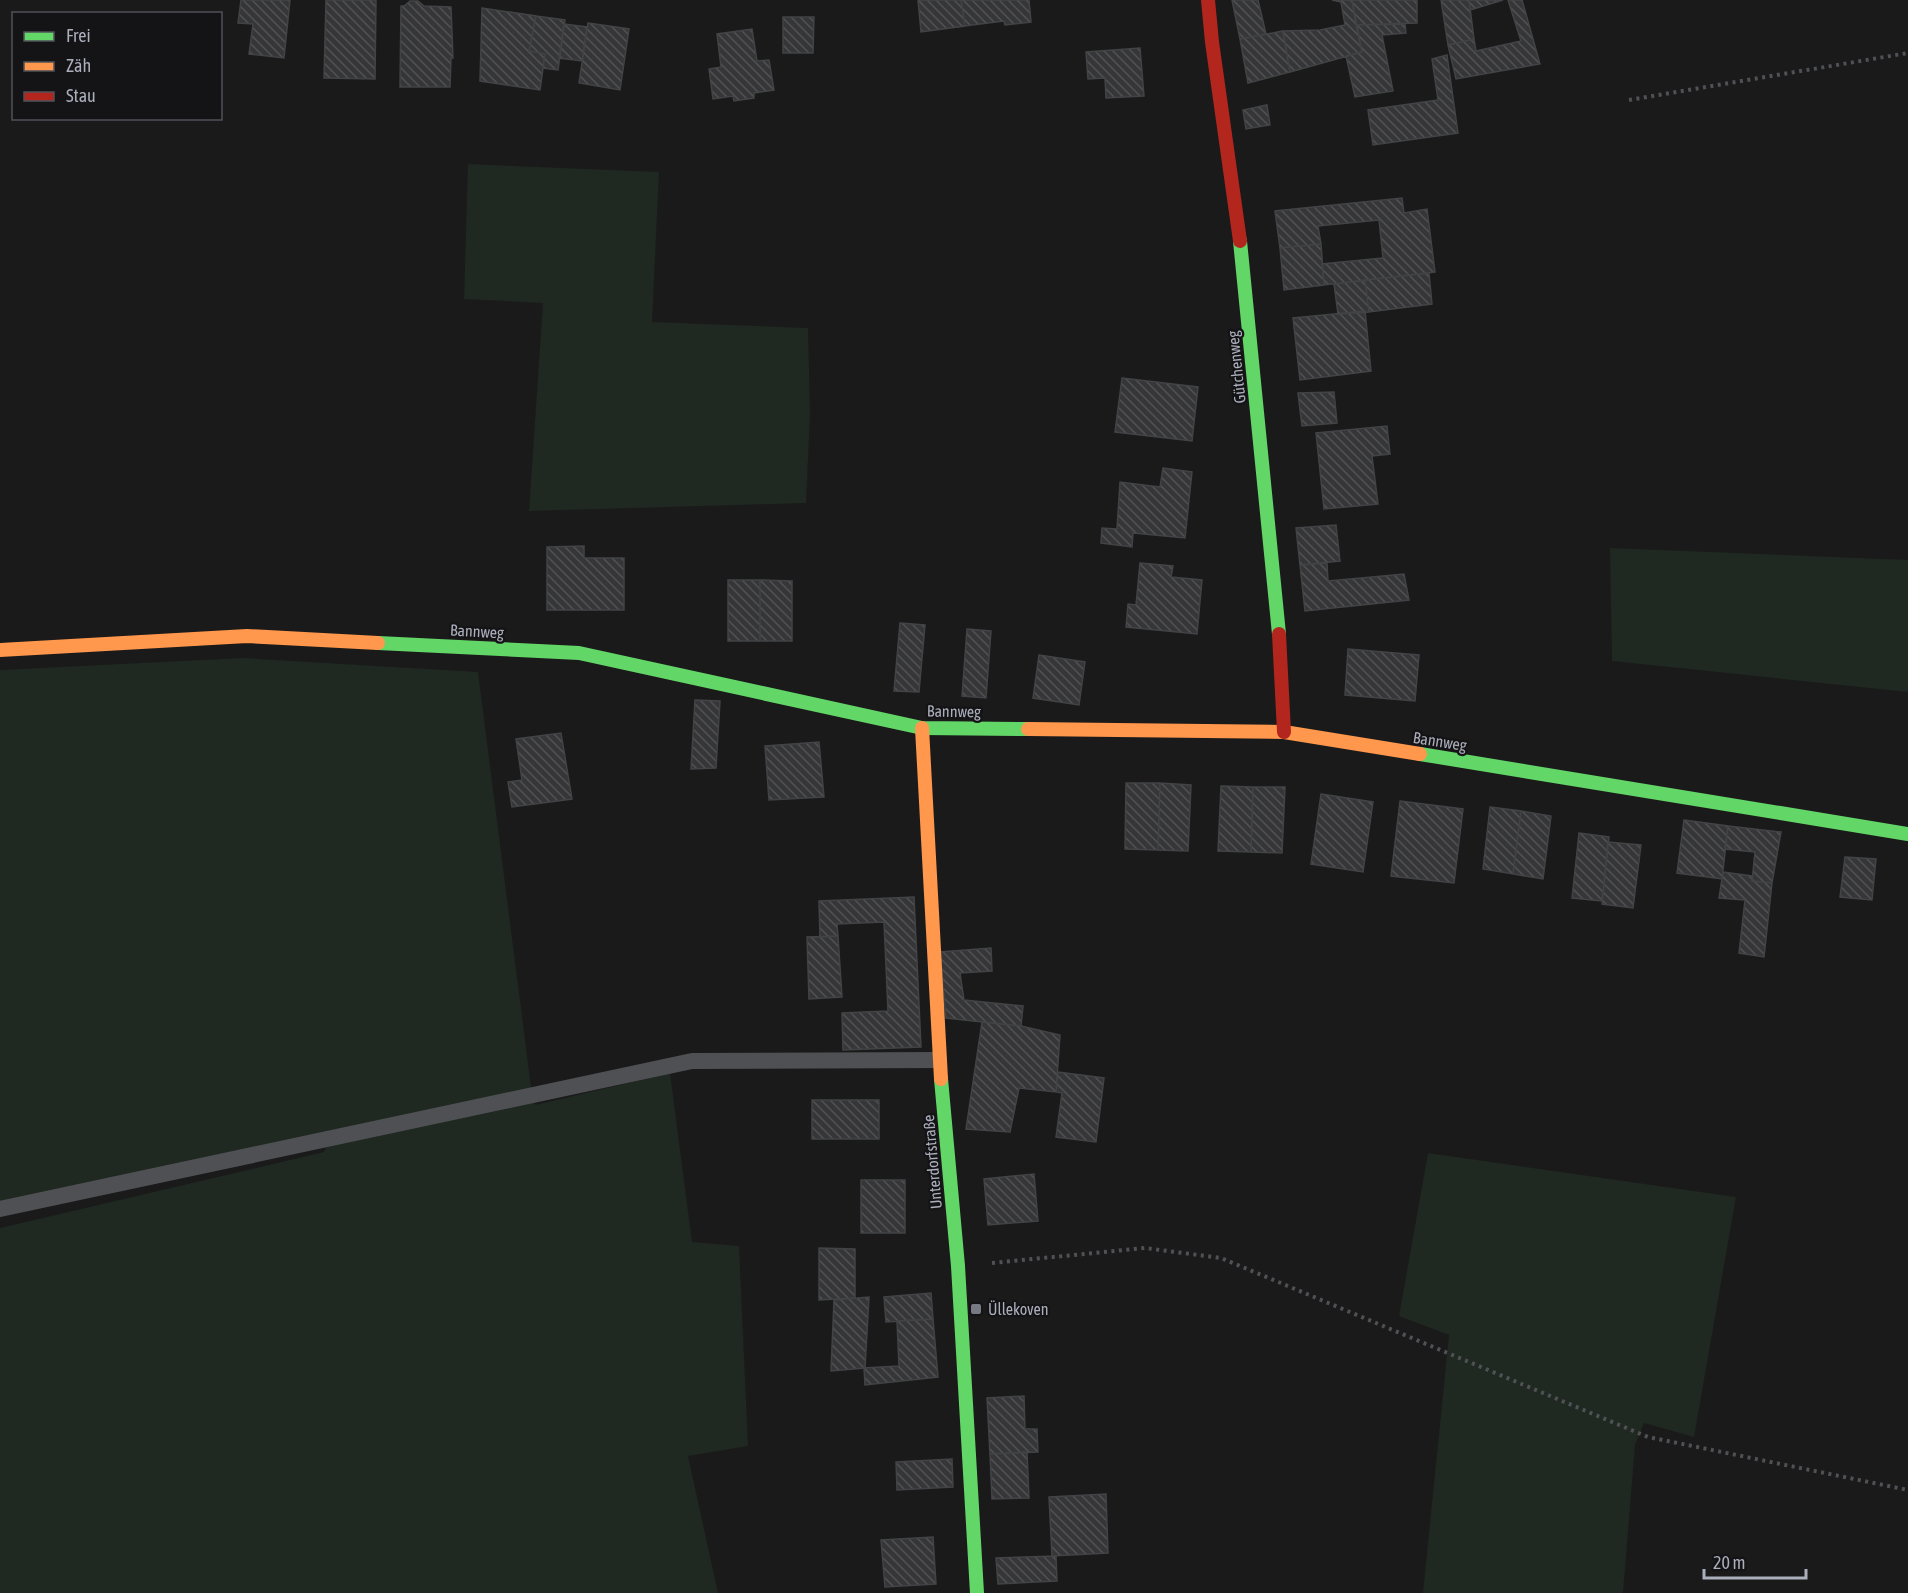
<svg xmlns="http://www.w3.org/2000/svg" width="1908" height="1593" font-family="'Asap Condensed',sans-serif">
	<defs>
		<pattern id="building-back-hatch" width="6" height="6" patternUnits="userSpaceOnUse" patternTransform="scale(1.5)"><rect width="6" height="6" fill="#363638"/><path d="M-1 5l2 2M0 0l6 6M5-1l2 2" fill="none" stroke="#505153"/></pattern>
	</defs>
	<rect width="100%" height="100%" fill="#1a1a1a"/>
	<path fill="#1f2821" d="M468,164L659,172L652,322L808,328L810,415L806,503L529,511L543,303L464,299Z
		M1610,548L1908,560V692L1612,661Z
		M242,658L478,672L531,1087L535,1105L670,1073L692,1242L739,1246L748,1446L688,1456L718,1593H0V1228L324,1152L332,1136L0,1202V670Z
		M1428,1153L1736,1197L1694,1437L1644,1423L1635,1445L1623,1593H1423L1449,1335L1399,1316Z"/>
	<path fill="url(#building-back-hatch)" stroke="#424346" stroke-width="1.5" d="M241,0H290L284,58L249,54L253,24L238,23Z
		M326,0H376L375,79L324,78Z
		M918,0H961L965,26L921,32Z
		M961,0H1029L1031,22L1005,25L1004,21L965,26Z
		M1232,0H1258L1266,34L1240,39Z
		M1332,0H1352L1362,52L1290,72L1283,31L1320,30L1345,25L1341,2Z
		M1352,0H1417V23L1356,25Z
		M1441,0H1469L1474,39L1448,45Z
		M1469,0H1503L1470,10Z
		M1508,0H1522L1540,64L1456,79L1448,45L1474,39L1476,51L1521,41Z
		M410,1H418L424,6L451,7L453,58H451L450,87H400L401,6H404Z
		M482,8L536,16L529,51L545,54L540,90L480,81Z
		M536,16L565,20L558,70L543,68L545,54L529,51Z
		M783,17H814L813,53H783Z
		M588,23L629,29L620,90L579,83Z
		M564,24L587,27L582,61L559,58Z
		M1405,24L1406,33L1382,35L1393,91L1355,97L1346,56L1362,52L1356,25Z
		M752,29L757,61L769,60L774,90L754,93V98L734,101L733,96L713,99L709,69L721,67L717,34Z
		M1283,31L1290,72L1248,83L1240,39Z
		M1140,48L1144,96L1106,98L1105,78L1088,79L1086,52Z
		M1447,55L1458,133L1373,145L1368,110L1438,100L1432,59Z
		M1267,105L1270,125L1246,129L1243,110Z
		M1402,198L1404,213L1427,209L1435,272L1324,285L1322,264L1383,258L1379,220L1318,226L1321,244L1280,248L1275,211Z
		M1321,244L1324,285L1284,290L1280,248Z
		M1429,273L1432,304L1369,312L1365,280Z
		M1365,280L1369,312L1338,314L1334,284Z
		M1365,311L1371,371L1300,380L1293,318Z
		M1122,378L1198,387L1192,441L1115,432Z
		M1334,392L1337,423L1302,426L1298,393Z
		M1387,426L1390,454L1372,456L1378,504L1324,509L1316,433Z
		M1163,468L1192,472L1185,538L1133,533L1132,547L1101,543L1102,528L1117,529L1120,482L1160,487Z
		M1336,525L1340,561L1300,565L1296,528Z
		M584,546V558H624V610H547V547Z
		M1140,563L1173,566L1171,577L1202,580L1197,634L1126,627L1128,604L1136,605Z
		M1327,563L1328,581L1404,574L1409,600L1305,611L1300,565Z
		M728,580H760V641H728Z
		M760,580L792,581V641H760Z
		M900,623L925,625L919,692L894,691Z
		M967,629L991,631L986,698L962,696Z
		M1348,649L1419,655L1415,701L1345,695Z
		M1039,655L1085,662L1079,705L1033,698Z
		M695,700L720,701L716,768L691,769Z
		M561,733L572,799L512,807L508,782L522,780L516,739Z
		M819,742L824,797L769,800L765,746Z
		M1126,783H1160L1158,850L1125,849Z
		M1160,783L1191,785L1188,851L1158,850Z
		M1221,786L1253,787L1251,852L1218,851Z
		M1253,787H1285L1282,853L1251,852Z
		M1321,794L1373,802L1363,872L1311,864Z
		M1400,801L1463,809L1454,883L1391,876Z
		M1490,807L1521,811L1513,874L1483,869Z
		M1521,811L1551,816L1543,879L1513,874Z
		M1684,820L1728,826L1722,879L1677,873Z
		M1728,826L1781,832L1772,883L1752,881L1755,852L1725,849Z
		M1579,833L1609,837L1602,901L1572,898Z
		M1608,842L1641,845L1633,908L1602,904Z
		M1845,857L1876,859L1872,900L1840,897Z
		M1723,872L1752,876V881L1772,883L1764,957L1739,953L1745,900L1719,898Z
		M914,897L921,1047L843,1050L842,1013L888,1011L884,922L837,924L838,936L820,937L819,901Z
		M838,936L842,997L809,999L807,937Z
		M991,948L992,971L960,973L964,1000L1023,1006L1021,1026L946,1018L940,952Z
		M982,1022L1021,1026L1060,1035L1056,1092L1019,1088L1010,1132L966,1129Z
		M1058,1072L1104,1078L1096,1142L1056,1137L1062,1093L1056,1092Z
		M812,1100H879V1139H812Z
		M1034,1174L1038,1221L988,1225L984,1179Z
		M861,1180H905V1233H861Z
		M819,1248L855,1249V1298L819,1300Z
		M931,1293L933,1319L886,1322L884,1297Z
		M869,1297L865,1368L831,1371L834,1300Z
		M933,1319L938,1377L865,1385L864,1368L899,1366L897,1321Z
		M1024,1396L1025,1429H1037L1038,1452L990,1454L987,1398Z
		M1027,1452L1029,1498L992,1499L990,1454Z
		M952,1459L953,1487L897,1490L896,1462Z
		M1106,1494L1108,1553L1052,1556L1049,1497Z
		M933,1537L936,1584L885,1587L881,1540Z
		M1056,1556L1057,1581L998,1584L996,1558Z"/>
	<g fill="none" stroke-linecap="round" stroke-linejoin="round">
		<path stroke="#505155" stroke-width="4" stroke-dasharray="3 4.5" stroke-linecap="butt" d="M1629,100L1908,53
			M992,1263L1145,1248L1221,1258L1648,1437L1908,1490"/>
		<path stroke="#4f5054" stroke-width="16" d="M0,1209L692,1061L939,1060"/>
		<path stroke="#63d668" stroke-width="14" d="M1240,241L1279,634
			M378,643L579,653L922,728L1028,729
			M1420,754L1908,834
			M941,1079L958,1266L977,1593"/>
		<path stroke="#ff974d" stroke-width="14" d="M0,650L247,636L378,643
			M922,728L941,1079
			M1028,729L1284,732L1420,754"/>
		<path stroke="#b3261e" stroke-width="14" d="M1208,0L1212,42L1240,241
			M1279,634L1284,732"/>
	</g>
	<rect fill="#787a83" stroke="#141416" stroke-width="2" x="970" y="1303" width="12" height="12" rx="3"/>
	<g text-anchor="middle" stroke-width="4.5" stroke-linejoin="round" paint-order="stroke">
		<g font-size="16" fill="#abaebb" stroke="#141416">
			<text transform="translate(1236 367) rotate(-96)" y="6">Gütchenweg</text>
			<text transform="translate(477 631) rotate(3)" y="6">Bannweg</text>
			<text transform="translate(954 711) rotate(1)" y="6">Bannweg</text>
			<text transform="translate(1440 741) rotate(9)" y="6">Bannweg</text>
			<text transform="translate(932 1162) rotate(-95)" y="6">Unterdorfstraße</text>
		</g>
		<g font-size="16" fill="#abaebb" stroke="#141416" text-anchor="start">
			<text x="988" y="1315">Üllekoven</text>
		</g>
	</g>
	<rect x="12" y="12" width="210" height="108" fill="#141416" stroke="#505258" stroke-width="1.5"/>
	<rect x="24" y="32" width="30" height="9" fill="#63d668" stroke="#505258" stroke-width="1.5"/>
	<text x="66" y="42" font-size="18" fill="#abaebb">Frei</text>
	<rect x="24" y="62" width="30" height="9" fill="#ff974d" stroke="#505258" stroke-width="1.5"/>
	<text x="66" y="72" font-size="18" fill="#abaebb">Zäh</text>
	<rect x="24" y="92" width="30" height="9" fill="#b3261e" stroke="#505258" stroke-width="1.5"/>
	<text x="66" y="102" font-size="18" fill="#abaebb">Stau</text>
	<path d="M1704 1569v9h102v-9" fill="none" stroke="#abaebb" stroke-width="3"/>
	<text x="1713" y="1569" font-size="18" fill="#abaebb" stroke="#141416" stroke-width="4.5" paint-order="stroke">20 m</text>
</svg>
